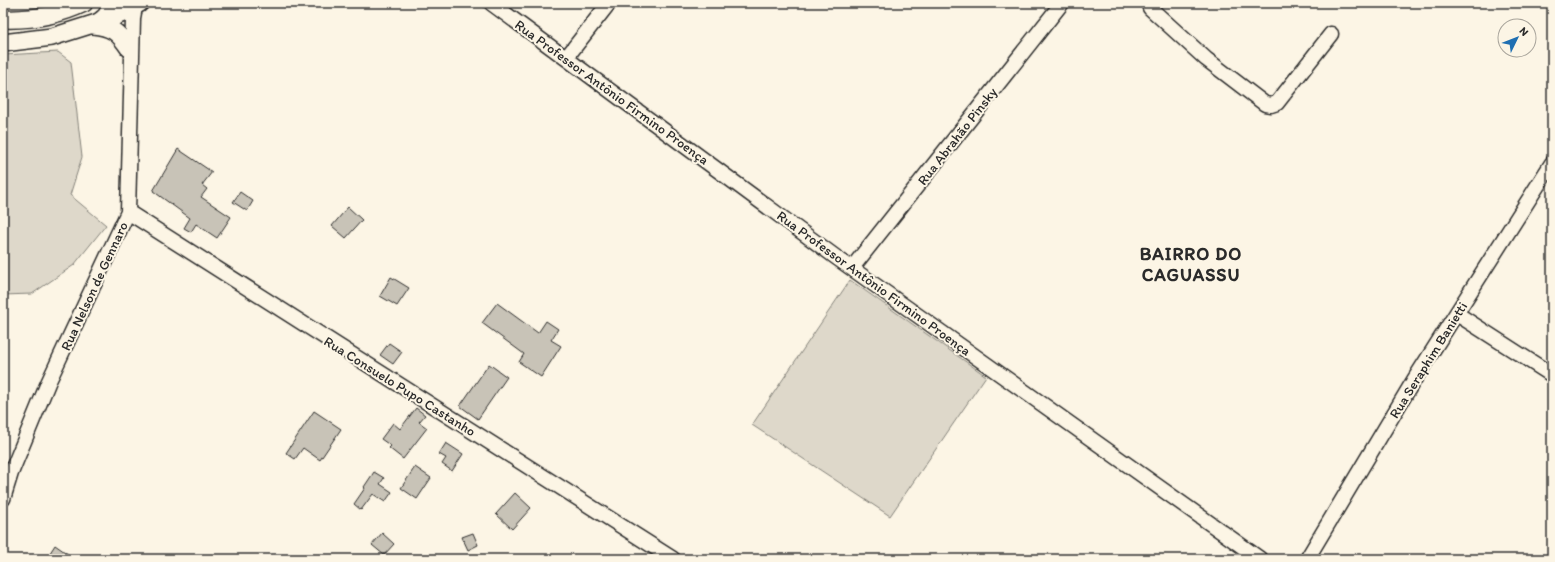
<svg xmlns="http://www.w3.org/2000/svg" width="1555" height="562" font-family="Itim,sans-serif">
	<rect width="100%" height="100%" fill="#fcf5e5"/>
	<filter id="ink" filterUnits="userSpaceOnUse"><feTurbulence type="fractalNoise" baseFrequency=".025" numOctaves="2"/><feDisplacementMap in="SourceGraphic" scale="8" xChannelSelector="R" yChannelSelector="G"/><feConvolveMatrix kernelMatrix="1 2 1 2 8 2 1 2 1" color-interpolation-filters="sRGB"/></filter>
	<g filter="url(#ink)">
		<path fill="#ded8ca" stroke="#84827a" d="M58,52L71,62L82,157L70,195L106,225L74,265L32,294L3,295V55Z
			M850,280L986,376L890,516L752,425Z"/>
		<path fill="#c8c3b7" stroke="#2b2b2b" d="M178,149L212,172L202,185L207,189L201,197L231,217L217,238L196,224L191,232L184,228L190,218L153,191Z
			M240,192L253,201L247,211L233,202Z
			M348,207L362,220L346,238L332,226Z
			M391,277L409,288L397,306L380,296Z
			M497,303L538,333L546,321L558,329L551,340L561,346L541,377L519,362L524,354L482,323Z
			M389,343L402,352L393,364L380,355Z
			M489,364L507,377L478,419L460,406Z
			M416,408L425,415L419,422L427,428L403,459L389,448L391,446L381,439L393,423L400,429Z
			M314,411L341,429L320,460L303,448L295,459L286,453Z
			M446,443L463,454L452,471L442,464L446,458L439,454Z
			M415,467L431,478L417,499L401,488Z
			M374,472L384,478L380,484L392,492L385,502L373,494L361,510L354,504L365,488L364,487Z
			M515,493L531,508L512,529L496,514Z
			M382,533L394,544L384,555L372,545Z
			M473,533L478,545L468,550L462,537Z
			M55,545L75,559H46Z"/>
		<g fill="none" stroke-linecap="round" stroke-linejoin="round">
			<g stroke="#2b2b2b" stroke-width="17">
				<path id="minor" d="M491,3L837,258L1260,559
					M1149,3L1150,8L1206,59L1265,104L1271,105L1277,103L1331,34
					M95,23C103,17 109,14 108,3
					M566,58L609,3
					M128,212L673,559
					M852,268L1062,3
					M1457,314L1552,375
					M3,499L11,473L48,383L128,212L133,18L135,7
					M1307,559L1414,380L1552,163"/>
			</g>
			<g stroke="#2b2b2b" stroke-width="20">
				<path id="major" d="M3,19C30,20 59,15 84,3
					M93,25C112,27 118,32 129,48
					M3,43L52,37L109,19L121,14L140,3"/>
			</g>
			<use href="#minor" stroke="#fcf5e5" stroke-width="14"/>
			<use href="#major" stroke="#fcf5e5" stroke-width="17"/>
		</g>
	</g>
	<g text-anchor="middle" stroke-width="4" stroke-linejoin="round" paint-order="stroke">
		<g font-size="14" fill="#2b2b2b" stroke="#fcf5e5">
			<text transform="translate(612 92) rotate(36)" y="5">Rua Professor Antônio Firmino Proença</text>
			<text transform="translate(957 136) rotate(-52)" y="5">Rua Abrahão Pinsky</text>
			<text transform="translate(874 283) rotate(36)" y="5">Rua Professor Antônio Firmino Proença</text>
			<text transform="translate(94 286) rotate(-65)" y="5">Rua Nelson de Gennaro</text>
			<text transform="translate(1428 360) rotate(-58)" y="5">Rua Seraphim Banietti</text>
			<text transform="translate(400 386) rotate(32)" y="5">Rua Consuelo Pupo Castanho</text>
		</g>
		<g font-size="18" font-weight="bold" letter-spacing="1" fill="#2b2b2b" stroke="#fcf5e5">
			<text x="1191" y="260">BAIRRO DO<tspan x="1191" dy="21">CAGUASSU</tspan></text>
		</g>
	</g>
	<rect width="1555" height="562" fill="none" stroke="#fcf5e5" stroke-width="16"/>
	<rect x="8" y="8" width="1539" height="546" fill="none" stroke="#2b2b2b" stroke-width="1.5" filter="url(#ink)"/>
	<g transform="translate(1517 38) rotate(47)"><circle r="19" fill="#fcf5e5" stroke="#a8a49b"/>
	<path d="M0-3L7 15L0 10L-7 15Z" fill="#1f6fb2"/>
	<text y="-6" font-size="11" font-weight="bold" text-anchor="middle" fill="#2b2b2b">N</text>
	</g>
</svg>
